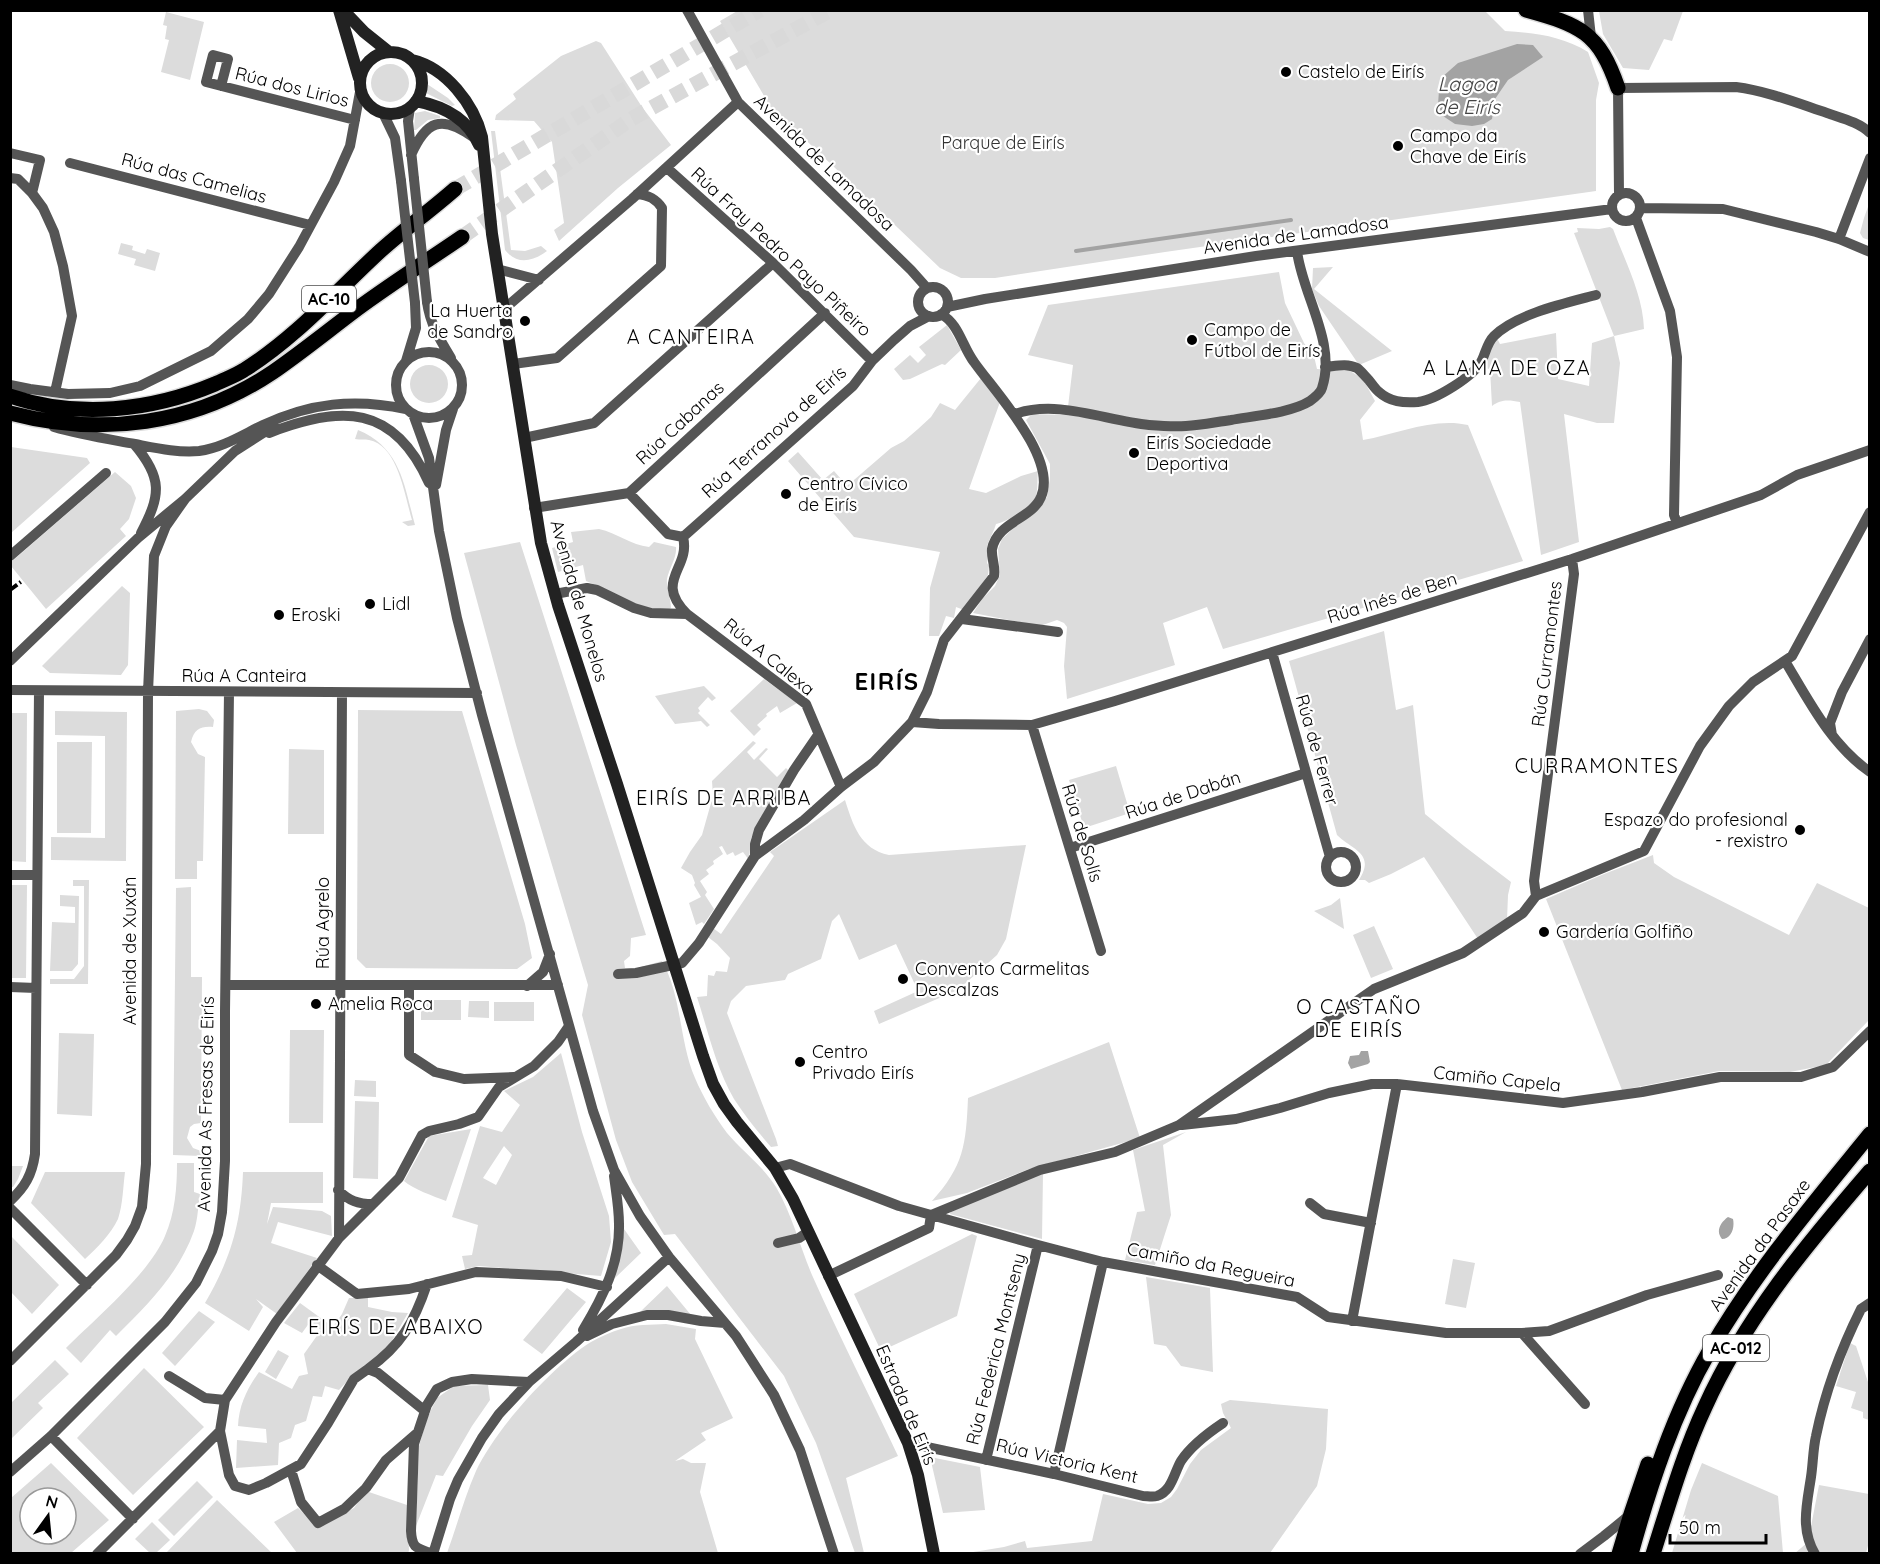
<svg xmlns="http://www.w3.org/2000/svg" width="1880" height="1564" font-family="Quicksand,sans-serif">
	<rect width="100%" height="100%" fill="#fff"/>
	<path fill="#dcdcdc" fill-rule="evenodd" d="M739,10L1485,11L1505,31C1535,33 1562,36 1588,52L1599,83L1596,100V191L1165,252L995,278H961L940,268L770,106L720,21Z
		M1599,11V10L1683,11L1672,41L1664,39L1649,70L1623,68L1603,34Z
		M166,12L204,22L190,80L161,72L169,40L165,39L167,26L163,25Z
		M596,41L601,43L642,107L671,145L618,188L559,241L554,230L564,223L552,142L534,121L495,120L496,115L516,99L513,94L561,56Z
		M371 83a19 19 0 1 1 38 0a19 19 0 1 1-38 0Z
		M427,84L448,98L455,105L452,106L426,93Z
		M425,111L440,116V118L428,120L416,130H414L415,113Z
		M491,131H495L511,250L525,251L541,246L547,251C532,262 517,265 505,250Z
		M1869,204L1870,240H1869L1863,238L1860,233L1864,218Z
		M1610,227L1613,229C1625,261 1643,295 1644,329L1614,336L1620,363L1614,423H1597L1564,414L1579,542L1541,555L1520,402C1509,400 1501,399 1492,406L1490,369L1484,368L1496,336L1500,344L1556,333L1558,379L1589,386L1592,343L1614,336L1574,233L1578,232L1577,228L1599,229Z
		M121,243L133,246L132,250L145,254L147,249L160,253L155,271L134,265L136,259L118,254Z
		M1333,267L1314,289L1392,351L1359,365L1319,306L1312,289L1313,268Z
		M1279,272L1285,303L1304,343L1314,356L1317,369L1350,371L1363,379L1375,401L1360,420L1363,440C1397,434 1434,417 1468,425L1523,561L1223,649L1207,607L1163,623L1175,665L1067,699L1064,666L1067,627L1064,623L1057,620L1040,626L973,613L983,598L995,586L1000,575L998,549L1002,539L1020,522L1038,510L1047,497L1050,478V464L1026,420L1032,414L1067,415L1073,365L1028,355L1048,305Z
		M947,325L961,350L945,365L942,364L910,379L903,380L894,369L910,355L918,363L926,355L919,347Z
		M410 384a19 19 0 1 1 38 0a19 19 0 1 1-38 0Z
		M981,378L1000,402L969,489L986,493L1021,476L1038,471C1037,479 1038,489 1036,496C1033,507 1006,522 996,524C994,531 991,536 988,543C986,549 989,556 987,563L989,566L988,575L964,610L956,607L954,618L946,616L939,636H929L930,588L940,552L854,537L788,461L798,452L823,480L834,471L847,486L891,448L904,441L918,429L931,417L940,403L955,410Z
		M358,430C401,448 404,485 415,525L408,526L402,522L412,520C405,497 398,445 369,440C365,439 360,440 355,439Z
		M11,447L87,458L90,463L11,533Z
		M115,472L131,486L136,498L129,519L120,529L126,536L46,609L11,566L10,563Z
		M599,529C617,533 631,545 649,547L654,542L676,547C677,558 669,568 667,579C666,589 671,598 671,608L668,610C640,611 612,591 586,581L583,565L558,572L552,548L573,542L571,532Z
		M520,542L646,935L631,938L630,956L624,961L625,968H637L662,961C682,996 679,1041 695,1078C703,1097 715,1117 727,1133C743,1152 763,1166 776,1187C792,1214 800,1247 812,1275C839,1336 870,1396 898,1456L846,1478L864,1553H855L816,1443L784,1376L675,1234L664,1235L632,1182L616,1140L582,1015L588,985L516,745L464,553Z
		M122,586L130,593L128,665L121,675L50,673L42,666Z
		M1384,631L1396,710L1413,705L1425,814L1464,846L1511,882L1508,895L1507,920L1478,939L1424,857L1391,874L1369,883L1365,880H1359C1376,853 1352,850 1337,835L1289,661Z
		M764,679L797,703L780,713L777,706L766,714L767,716L757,725L761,729L754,736L730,711Z
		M704,686L716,698L712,701L708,697L698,708L700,711L698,713L710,725L707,727L701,721L675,724L655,696Z
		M199,709L207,711L214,720L213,727C201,726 194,729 191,742L198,754L205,757L203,861H197V879H175L176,711Z
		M358,710L462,711L525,924L532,958L517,969L366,968L357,959Z
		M55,711L127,712L126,861L51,860V837L105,838V736L55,735Z
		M11,713H27L26,862L11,861Z
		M753,741L756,743L747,752L754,760L766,748L768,749L759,759L777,777L786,768L789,771L751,838L749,860L743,852L735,856L733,852L727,855L722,846L719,847L723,854L713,861L714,864L706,870L709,874L700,881L707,892L705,895L714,909L704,924L702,922L696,925L689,903L701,897L694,885L695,883L692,875L681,868L690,852L702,835L713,796L712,781Z
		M57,742H92L91,833H57Z
		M289,749L324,750V834H288Z
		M1116,766L1130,813L1084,828L1069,780Z
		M845,800C853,825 860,849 889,855L1026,845L1006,939L997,955L958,990L879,1024L874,1011L918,991L896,944L859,960L839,914L832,921L821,959L788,974L785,980L746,986L731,1001L727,1013L776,1139L778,1146L771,1147C758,1132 745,1116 734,1099C716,1068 708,1031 697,997L707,996L708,975L714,976L716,971L727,972L730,958L717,944L708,937L713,928L721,934L774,856L770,852Z
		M1653,855L1654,863L1674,877L1789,935L1817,883L1869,908V1020L1826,1065L1790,1072L1719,1071L1622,1090L1546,899L1604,874Z
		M73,880H89L88,984H50V979H74L84,966V886H73Z
		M11,885H27L26,978H11Z
		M191,887V977H202L201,1123L194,1124L190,1127L187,1138L193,1148L201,1151V1156L173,1155L176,888Z
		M60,895L79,896L78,964L72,971H50L52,922L75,923V907L60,906Z
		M1340,898L1344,929L1314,911L1331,905Z
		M1374,926L1393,969L1371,978L1353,935Z
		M421,1000H461V1020H421Z
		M469,1001H489V1018L468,1017Z
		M494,1002H534V1021H494Z
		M290,1030H324L323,1123H289Z
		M59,1033L94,1034L92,1116L57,1114Z
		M1109,1042L1140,1138L1029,1169L967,1193L932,1201C964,1166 966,1144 968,1098Z
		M561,1053L582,1132L609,1216L611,1242L601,1276L479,1266L465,1269L462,1256L472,1255L478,1225L452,1217L480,1126L502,1132L520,1105L504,1091L533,1077ZM504,1146L512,1155L496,1185L483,1178Z
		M355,1080L376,1081V1097L354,1096Z
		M355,1101L379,1102L378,1179L353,1178Z
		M471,1129L446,1201C433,1196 413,1189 404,1181L429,1136Z
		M1186,1132L1163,1145L1171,1215L1155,1265L1125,1260L1137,1212L1145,1211L1133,1150Z
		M177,1163H194V1192L200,1194C198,1206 198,1219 194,1231C178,1275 149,1303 116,1336L110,1330L81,1363L66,1348C96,1318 149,1274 165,1236C175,1213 177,1188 177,1163Z
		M11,1166H23L18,1179L13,1187H11Z
		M45,1172H125C123,1187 123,1204 118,1219C111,1234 97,1248 85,1259L31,1203Z
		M243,1172H323V1203H271L267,1224L273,1207L322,1211L331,1216L332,1236L278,1222L271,1243L317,1258L277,1314L256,1299L263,1307L249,1331L205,1303C231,1258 241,1224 243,1172Z
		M1043,1173L1042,1239L950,1214L951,1211Z
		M624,1229L641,1253L615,1278Z
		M972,1234L977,1236L957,1316L881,1351L854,1294Z
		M11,1236L59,1285L32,1314L11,1292Z
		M1453,1259L1475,1263L1466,1308L1445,1304Z
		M1146,1277L1210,1288L1213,1372L1181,1366L1166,1346L1154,1344Z
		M667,1286L691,1315L640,1312Z
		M567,1288L586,1302L542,1354L523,1340Z
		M349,1298H368V1307L392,1312L408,1313L386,1351L352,1376L339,1390L325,1386L322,1397L313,1396L306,1421L295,1425L291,1438L279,1443L278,1465L236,1468L237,1440L267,1443L266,1429L238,1426C239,1405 247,1389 259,1372L292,1389L299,1376L308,1374L304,1354L321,1330L310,1322L302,1333L284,1323L300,1303L333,1327L342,1314Z
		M199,1311L215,1322L175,1366L162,1353Z
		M666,1324L696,1329L695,1339L733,1418L701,1433L706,1440L675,1461L683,1459L691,1463H706L700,1492L718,1553H447C457,1526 464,1498 476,1471C495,1430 552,1366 591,1342C600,1337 611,1332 621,1329C634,1324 652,1325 666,1324Z
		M1850,1343L1856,1346L1869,1385V1420L1863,1418V1412L1851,1408L1856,1392L1836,1386Z
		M278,1350L289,1356L276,1379L265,1372Z
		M55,1360L69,1374L38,1403L43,1408L11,1439V1403Z
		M144,1368L204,1427L133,1495L77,1438Z
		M488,1385L490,1400L472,1426L443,1476L436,1475L416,1526L419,1446L427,1418L437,1398L454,1386Z
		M1230,1400L1328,1409L1326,1449L1317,1486L1270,1553L961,1554L1004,1547L1025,1541L1027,1548L1092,1541L1103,1494L1148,1504L1161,1503L1171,1497L1177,1489L1190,1464L1201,1450L1231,1428L1223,1413L1221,1404Z
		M930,1457L980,1467L985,1510L943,1513Z
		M51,1463L109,1520L71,1553H11V1498ZM30,1498H66V1534H30Z
		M1702,1463L1778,1496L1783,1553H1672L1691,1490Z
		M197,1481L213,1497L174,1536L158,1520Z
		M1819,1485L1869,1494V1542L1866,1553L1794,1554L1808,1542Z
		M366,1491L407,1505L409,1550L408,1554L297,1553L274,1522L298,1508L318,1527L354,1508Z
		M217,1500L272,1553H166Z
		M152,1522L170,1540L156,1553H150L135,1539Z"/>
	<path fill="#a3a3a3" d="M1517,44L1533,45L1543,57L1508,80L1495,99L1492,119L1484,124L1472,126L1455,124L1443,116L1438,105L1439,90L1441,78L1458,63Z
		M1361,1051H1368L1370,1062L1368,1064L1351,1069L1348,1063L1350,1056L1359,1055Z
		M1728,1217L1733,1219C1735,1228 1731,1239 1722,1239C1715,1231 1721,1222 1728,1217Z"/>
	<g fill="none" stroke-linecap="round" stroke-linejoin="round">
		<path stroke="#a3a3a3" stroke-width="4" d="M1076,251L1291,220"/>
		<path stroke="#d9d9d9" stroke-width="15" stroke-dasharray="15 8" stroke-linecap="butt" d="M455,189L760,10
			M462,237L631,119L831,10"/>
		<g stroke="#dbdbdb" stroke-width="18">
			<path id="primary" d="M1526,10C1580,25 1599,32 1618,88
				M10,396C77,419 151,411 215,384C225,379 235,376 244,370C294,339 335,293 378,253C402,231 430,211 455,189
				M10,413C101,437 194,425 273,372C302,352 329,330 357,309C391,284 427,261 462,237
				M1619,1554L1631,1514L1648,1464
				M1631,1554C1650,1485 1674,1412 1710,1350C1755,1272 1813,1204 1870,1134
				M1653,1554C1669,1504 1683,1454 1705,1407C1745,1318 1807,1244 1870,1171"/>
		</g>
		<path stroke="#555" stroke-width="10" d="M687,10L738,102L911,270L927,288
			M1588,10L1591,37
			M221,86L228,59L213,55L206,82L355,120
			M410,108L408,121L414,179
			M383,113L395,138L401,181
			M10,153L40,160L32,193
			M411,155C426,121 441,114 473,137
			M70,163L310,225
			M667,168L773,263L872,361
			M10,178L18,179L32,193L43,208L54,232L63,266L72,316L55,392
			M1612 207a14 14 0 1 1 28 0a14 14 0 1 1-28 0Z
			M1619,195L1618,88L1736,87C1767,91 1797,103 1827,113C1841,118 1859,122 1870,133
			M1641,208L1723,209L1816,232L1839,239L1870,252
			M1636,218L1670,311L1677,357L1674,515L1677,523
			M1839,239L1870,158
			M497,269L539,280
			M918 302a15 15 0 1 1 30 0a15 15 0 1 1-30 0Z
			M427,302C430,324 440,340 451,358
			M947,307L985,299L1256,256L1612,209
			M504,309L632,199L738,102
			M396 385a33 33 0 1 1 66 0a33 33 0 1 1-66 0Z
			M406,361L416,328L415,303
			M513,364L557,358L661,266L662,208C656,199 649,195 637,194
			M1325,367C1336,366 1347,363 1357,368C1360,370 1364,375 1367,378C1371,382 1374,388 1379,392C1390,402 1403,403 1418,402C1435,400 1475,376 1482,360C1486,352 1487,343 1494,336C1516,314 1566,303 1596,295
			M10,385L30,389L68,394L110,393L140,386L211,351L248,319L269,294L299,247L334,182L350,146L360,92
			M413,414L429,458L439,531L457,618L482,715L593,1111L614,1170L640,1216L669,1257L736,1336L774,1395L800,1450L834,1554
			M1015,414C1058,399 1106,421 1149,425C1161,426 1174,427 1186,426C1201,425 1216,422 1231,420C1253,416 1291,413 1310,401C1314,398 1321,392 1322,388C1337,343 1302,294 1297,251
			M54,427C81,435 108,439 135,444C156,448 178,453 199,451C222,448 242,435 263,425C310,403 354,398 406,409
			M269,433C341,405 394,404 429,483
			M524,438L594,423L773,263
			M134,444C163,478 161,495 141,533
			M436,485L446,430L453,409
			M629,493L668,534L683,537
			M534,508L629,493L825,313
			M683,537L853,386L872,361L894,340L910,326L929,316
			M683,537C691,569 653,580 687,614L806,704L841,787
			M10,556L106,473
			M555,594L587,588L597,590L634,608L651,613L687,614
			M962,619L1058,632
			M1272,652L1330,857
			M10,661L138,538L185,499L235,451L274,426
			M1785,661C1809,701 1831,745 1870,772
			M10,690L477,693
			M912,722L939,724L1032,725L1115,701L1572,559L1761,495L1797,475L1870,450
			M1032,725L1101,951
			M1832,735L1830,723L1842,692L1870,639
			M1070,848L1306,773
			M1326 867a15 15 0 1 1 30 0a15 15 0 1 1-30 0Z
			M755,856V844L759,830L794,770L818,735
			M10,875H36
			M1536,896L1534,881L1574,574L1572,559
			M618,974L636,973L682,963L699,943L755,856L804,820L841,787L874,762L912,722L927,692L944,640L994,576C996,567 991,558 992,549C997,522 1032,519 1041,497C1058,458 995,392 974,362C962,346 959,324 941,314
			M226,985H558
			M409,985V1055L435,1072L464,1079L514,1077
			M527,986L543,972L550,954
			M10,987L36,988
			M1182,1125L1236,1119L1280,1108L1329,1093L1372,1084H1397L1563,1103L1642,1092L1720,1077H1801L1833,1067L1870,1031
			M775,1168L790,1164L899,1206L1038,1245L1103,1262L1297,1297L1328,1317L1446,1333H1522L1549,1331L1647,1295L1718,1275
			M338,1190C349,1201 358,1204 373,1204
			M10,1201C25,1187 32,1175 35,1154L39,691
			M1310,1203L1324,1214L1371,1223
			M10,1208L87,1285
			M931,1215L1040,1170L1115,1152L1179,1125L1374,989L1463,953L1523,913L1536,896L1644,851L1700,746L1729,706L1753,682L1792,656L1870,512
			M339,1238L342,693
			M778,1243L799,1238L808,1232
			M317,1265L357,1294L409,1289L476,1272L561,1276L607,1287
			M828,1276L929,1228L931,1215
			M1352,1321L1397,1084
			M583,1330C603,1297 620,1263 619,1224C619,1208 616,1192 614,1176
			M1522,1333L1585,1404
			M587,1336L612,1324L647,1315H668L701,1321L725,1323
			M10,1361L116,1255L127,1240L135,1226L142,1207L146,1164L148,692L154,556L166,526L185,499
			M368,1369C401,1345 414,1323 427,1284
			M169,1376L205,1398L225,1400
			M529,1382L472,1379L452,1382L437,1389L427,1405L414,1444L411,1531C412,1549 417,1548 433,1554L450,1499L458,1480L482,1438L499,1414L529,1382L576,1342L669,1257
			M425,1411L378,1373L368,1369L354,1379L328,1423L301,1464L266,1483L249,1490L235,1486L229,1475L220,1431L225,1400L276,1322L339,1238L399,1178L422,1135L429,1131L459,1124L478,1117L499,1087L534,1066L558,1042L569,1026
			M51,1436L133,1519
			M908,1443L1054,1474L1143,1496C1147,1496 1153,1497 1157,1496C1172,1491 1174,1473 1181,1461C1191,1446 1208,1433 1223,1423
			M986,1460L1038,1245
			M291,1470L301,1502L318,1523L344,1509L366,1488L386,1460L416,1434
			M10,1472L51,1436L165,1322L196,1283L212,1251L218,1234L222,1212L225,1161V1011L229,692
			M1054,1474L1103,1262
			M97,1554L220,1431
			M1580,1554L1604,1536L1631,1514
			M1815,1554C1800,1529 1807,1504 1811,1477C1813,1464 1813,1449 1816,1436C1825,1392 1841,1349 1861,1309L1870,1303"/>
		<path stroke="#222" stroke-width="12" d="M339,10L359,78
			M343,10L364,32L389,52
			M360 83a31 31 0 1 1 62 0a31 31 0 1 1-62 0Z
			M412,60C446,68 474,104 482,137L492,234L541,543L558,605L617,784L703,1056L713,1084L724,1104L737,1122L775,1168L793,1199L908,1443L918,1475L934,1554
			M416,101C443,106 468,119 479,145"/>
		<use href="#primary" stroke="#000" stroke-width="15"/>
		<path stroke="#000" stroke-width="4" stroke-dasharray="9 3 1.5 3" stroke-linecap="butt" d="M10,590L22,581"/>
		<path stroke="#555" stroke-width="10" d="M414,179L427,302
			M401,181L415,303"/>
	</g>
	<g fill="#000" stroke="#fff" stroke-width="2">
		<circle cx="1286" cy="72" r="6"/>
		<circle cx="1398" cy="146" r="6"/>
		<circle cx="525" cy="321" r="6"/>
		<circle cx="1192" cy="340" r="6"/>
		<circle cx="1134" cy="453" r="6"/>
		<circle cx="786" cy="494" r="6"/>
		<circle cx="370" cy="604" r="6"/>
		<circle cx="279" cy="615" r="6"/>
		<circle cx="1800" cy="830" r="6"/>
		<circle cx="1544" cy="932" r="6"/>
		<circle cx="903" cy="979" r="6"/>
		<circle cx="316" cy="1004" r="6"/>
		<circle cx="800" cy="1062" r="6"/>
	</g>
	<g text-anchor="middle" stroke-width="4.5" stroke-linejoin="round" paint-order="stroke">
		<g fill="#fff" stroke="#4c4c4c" stroke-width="1.5">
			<rect x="302" y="286" width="54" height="26" rx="4.5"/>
			<rect x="1703" y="1335" width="66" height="26" rx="4.5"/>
		</g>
		<g font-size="16" font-weight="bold" fill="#000">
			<text x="329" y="305">AC-10</text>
			<text x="1736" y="1354">AC-012</text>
		</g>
		<g font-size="18" fill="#000" stroke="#fff" text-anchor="start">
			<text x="1298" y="78">Castelo de Eirís</text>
			<text x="1410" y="142">Campo da<tspan x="1410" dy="21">Chave de Eirís</tspan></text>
			<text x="513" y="317" text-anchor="end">La Huerta<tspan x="513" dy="21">de Sandro</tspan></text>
			<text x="1204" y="336">Campo de<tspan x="1204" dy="21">Fútbol de Eirís</tspan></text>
			<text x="1146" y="449">Eirís Sociedade<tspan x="1146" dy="21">Deportiva</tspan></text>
			<text x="798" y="490">Centro Cívico<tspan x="798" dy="21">de Eirís</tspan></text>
			<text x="382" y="610">Lidl</text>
			<text x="291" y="621">Eroski</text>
			<text x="1788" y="826" text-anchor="end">Espazo do profesional<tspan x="1788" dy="21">- rexistro</tspan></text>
			<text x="1556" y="938">Gardería Golfiño</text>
			<text x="915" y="975">Convento Carmelitas<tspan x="915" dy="21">Descalzas</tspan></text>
			<text x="328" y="1010">Amelia Roca</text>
			<text x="812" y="1058">Centro<tspan x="812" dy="21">Privado Eirís</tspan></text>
		</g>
		<g font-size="18" fill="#000" stroke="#fff">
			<text transform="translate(292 87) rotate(14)" y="6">Rúa dos Lirios</text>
			<text transform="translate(824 163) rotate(44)" y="6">Avenida de Lamadosa</text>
			<text transform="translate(194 178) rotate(15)" y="6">Rúa das Camelias</text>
			<text transform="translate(1296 235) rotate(-8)" y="6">Avenida de Lamadosa</text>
			<text transform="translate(781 252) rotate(43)" y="6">Rúa Fray Pedro Payo Piñeiro</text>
			<text transform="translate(680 423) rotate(-43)" y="6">Rúa Cabanas</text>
			<text transform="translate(774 432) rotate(-42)" y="6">Rúa Terranova de Eirís</text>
			<text transform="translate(1392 598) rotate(-17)" y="6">Rúa Inés de Ben</text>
			<text transform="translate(579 601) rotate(74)" y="6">Avenida de Monelos</text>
			<text transform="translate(1547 654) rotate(-83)" y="6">Rúa Curramontes</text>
			<text transform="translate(769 657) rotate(39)" y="6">Rúa A Calexa</text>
			<text x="244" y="682">Rúa A Canteira</text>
			<text transform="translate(1317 750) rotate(74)" y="6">Rúa de Ferrer</text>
			<text transform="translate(1183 795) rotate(-18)" y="6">Rúa de Dabán</text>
			<text transform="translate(1082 833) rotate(73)" y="6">Rúa de Solís</text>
			<text transform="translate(323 923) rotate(-90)" y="6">Rúa Agrelo</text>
			<text transform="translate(130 951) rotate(-90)" y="6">Avenida de Xuxán</text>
			<text transform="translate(1497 1079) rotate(6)" y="6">Camiño Capela</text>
			<text transform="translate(206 1104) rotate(-89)" y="6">Avenida As Fresas de Eirís</text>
			<text transform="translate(1760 1245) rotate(-54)" y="6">Avenida da Pasaxe</text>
			<text transform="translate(1211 1265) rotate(11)" y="6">Camiño da Regueira</text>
			<text transform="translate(996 1349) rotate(-76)" y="6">Rúa Federica Montseny</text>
			<text transform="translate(906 1405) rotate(67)" y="6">Estrada de Eirís</text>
			<text transform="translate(1067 1461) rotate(13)" y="6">Rúa Victoria Kent</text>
		</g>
		<g font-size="18" fill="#333" stroke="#fff">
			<text x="1003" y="149">Parque de Eirís</text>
		</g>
		<g font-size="20" font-style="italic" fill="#444" stroke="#fff">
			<text x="1467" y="91">Lagoa<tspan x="1467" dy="23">de Eirís</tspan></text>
		</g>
		<g font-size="20" letter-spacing="1.5" fill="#000" stroke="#fff">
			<text x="691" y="344">A CANTEIRA</text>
			<text x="1507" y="375">A LAMA DE OZA</text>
			<text x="1597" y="773">CURRAMONTES</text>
			<text x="724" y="805">EIRÍS DE ARRIBA</text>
			<text x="1359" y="1014">O CASTAÑO<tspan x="1359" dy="23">DE EIRÍS</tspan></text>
			<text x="396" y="1334">EIRÍS DE ABAIXO</text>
		</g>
		<g font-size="24" font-weight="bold" letter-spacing="1.5" fill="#000" stroke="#fff">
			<text x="887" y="690">EIRÍS</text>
		</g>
	</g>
	<rect width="1880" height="1564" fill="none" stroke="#000000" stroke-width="24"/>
	<g transform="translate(48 1516) rotate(15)"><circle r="28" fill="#ffffff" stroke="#999999" stroke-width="1.5"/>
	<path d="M0-4.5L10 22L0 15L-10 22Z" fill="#000000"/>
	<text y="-9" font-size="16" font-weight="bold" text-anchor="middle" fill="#000000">N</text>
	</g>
	<path d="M1670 1534v9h96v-9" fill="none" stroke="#000000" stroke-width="3"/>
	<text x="1679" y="1534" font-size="18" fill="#000000" stroke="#ffffff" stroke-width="4.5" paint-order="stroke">50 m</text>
</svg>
